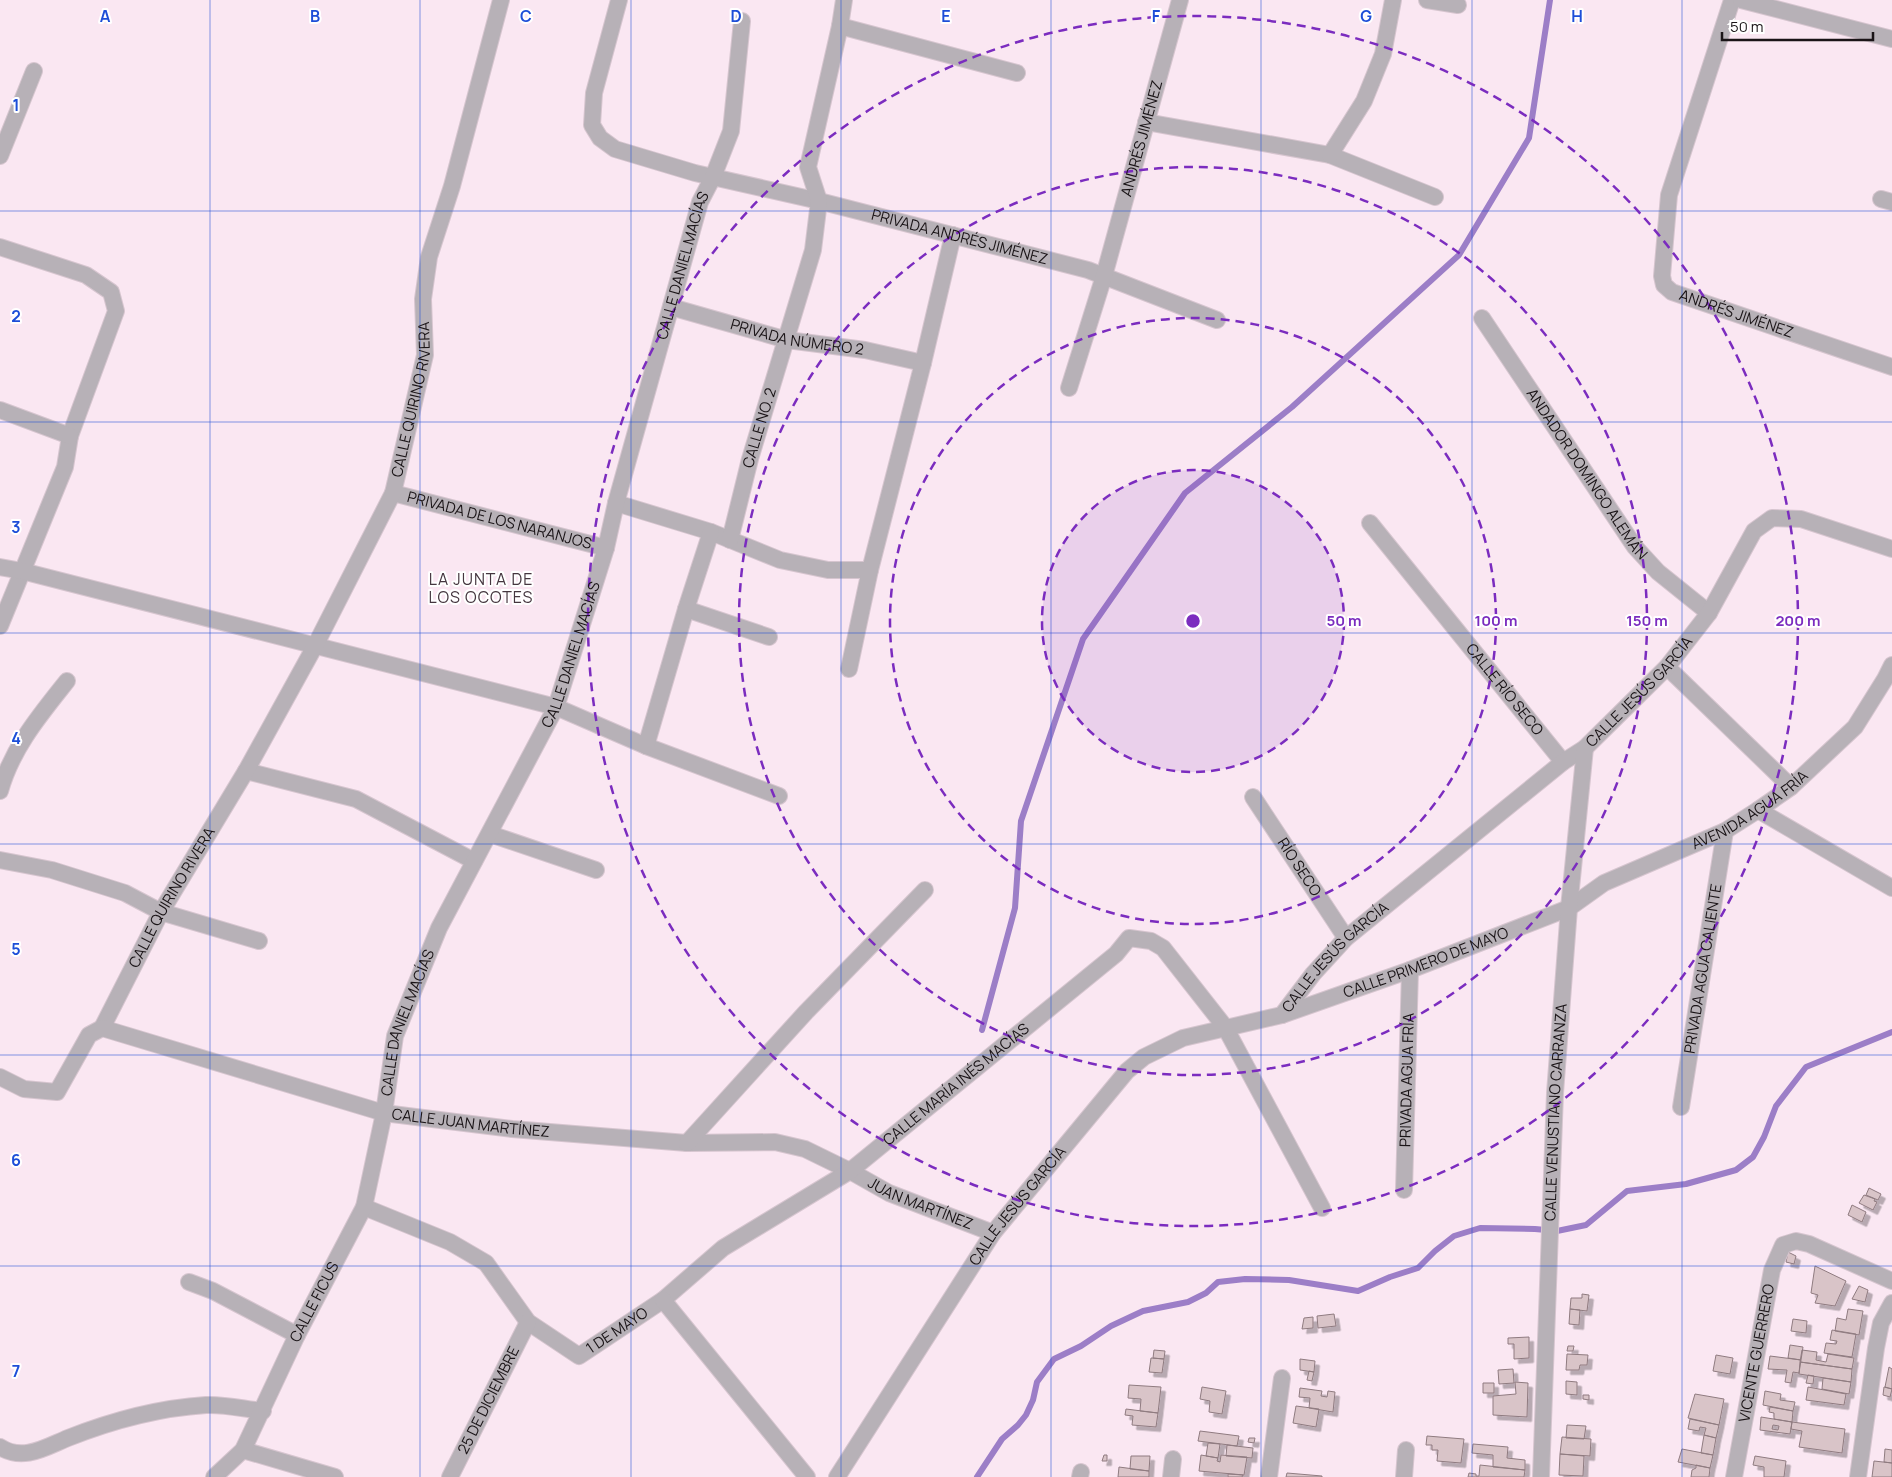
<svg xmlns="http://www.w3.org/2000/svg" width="1892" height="1477" font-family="Manrope,sans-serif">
	<defs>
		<filter id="shadow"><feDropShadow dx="4.5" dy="4.5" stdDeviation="0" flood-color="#0004"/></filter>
	</defs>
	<rect width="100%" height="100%" fill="#fae7f2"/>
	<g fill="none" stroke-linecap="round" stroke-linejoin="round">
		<path stroke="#9c7ec7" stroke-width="6" d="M982,1030L1015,908L1021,821L1083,639L1185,493L1292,407L1459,255L1529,138L1550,0
			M977,1477L1002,1439L1018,1425L1026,1415L1033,1400L1037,1382L1054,1359L1081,1346L1111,1326L1143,1311L1188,1302L1206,1293L1218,1282L1245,1279L1289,1280L1358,1291L1390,1277L1418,1268L1435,1251L1454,1236L1480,1228L1535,1229L1557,1231L1586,1225L1627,1191L1686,1184L1736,1170L1753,1157L1764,1137L1776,1106L1806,1067L1892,1032"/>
	</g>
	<path fill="#d9c4c8" stroke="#8f7b80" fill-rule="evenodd" filter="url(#shadow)" d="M1869,1188L1881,1194L1878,1200L1866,1195Z
		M1864,1195L1875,1199L1874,1201L1877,1202L1873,1210L1859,1203Z
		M1852,1205L1866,1212L1862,1222L1848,1215Z
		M1788,1252L1796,1256L1794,1264L1786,1262Z
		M1815,1266L1846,1281L1835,1306L1815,1303L1818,1295L1811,1293Z
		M1859,1286L1868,1290L1865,1302L1852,1299Z
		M1582,1294L1589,1295L1587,1311L1570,1309L1571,1298H1582Z
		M1570,1309L1580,1310L1579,1325L1569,1324Z
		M1848,1309L1863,1311L1859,1335L1835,1331L1837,1318L1846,1320Z
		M1334,1314L1336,1326L1318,1328L1317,1316Z
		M1313,1317V1328L1302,1329L1304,1318Z
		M1793,1319L1807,1321L1806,1333L1791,1331Z
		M1832,1330L1856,1334L1852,1357L1824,1353L1826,1343L1836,1344L1837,1341L1830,1340Z
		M1529,1337V1358L1514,1359V1344H1508V1338Z
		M1790,1345L1803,1347L1801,1360L1788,1358Z
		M1568,1346H1574L1573,1351H1567Z
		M1154,1350L1165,1351L1164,1359L1153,1358Z
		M1802,1350L1817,1352L1816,1360L1826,1362L1828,1354L1854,1358L1852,1369L1800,1362Z
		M1567,1354L1588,1355L1587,1365H1580L1579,1370H1566Z
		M1716,1355L1733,1358L1730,1374L1713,1371Z
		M1770,1356L1801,1360L1799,1373L1793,1372L1791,1383L1785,1382L1787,1370L1768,1369Z
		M1151,1358L1164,1359L1162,1373L1149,1372Z
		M1300,1359L1315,1361L1314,1372L1300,1370Z
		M1800,1362L1852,1369L1851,1382L1799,1374Z
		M1889,1367L1892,1369V1389L1885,1387Z
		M1513,1369L1514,1383L1499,1384L1498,1370Z
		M1309,1371L1314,1372L1312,1381L1307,1380Z
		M1808,1375L1814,1376L1813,1384L1806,1383Z
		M1823,1378L1851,1382L1849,1394L1822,1389Z
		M1566,1381L1577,1382V1395L1566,1394Z
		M1515,1382L1528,1383L1527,1417L1493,1415V1396L1516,1394Z
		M1483,1383H1494V1393H1483Z
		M1129,1385L1161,1387L1158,1413L1140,1411L1141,1399L1128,1398Z
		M1202,1387L1226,1391L1222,1414L1209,1412L1210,1401L1200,1399Z
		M1808,1387L1846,1394L1844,1405L1806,1400Z
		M1884,1387L1892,1389L1890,1397L1883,1395Z
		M1300,1388L1322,1391L1321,1396L1327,1397L1328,1391L1335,1392L1333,1412L1309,1408L1310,1398L1299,1397Z
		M1765,1391L1781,1394L1780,1400L1795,1402L1793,1411L1763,1405Z
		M1695,1394L1724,1399L1719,1425L1688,1418Z
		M1583,1395H1589V1400L1583,1399Z
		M1296,1406L1319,1409L1316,1427L1293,1423Z
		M1770,1407L1793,1411L1792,1422L1774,1419V1413L1769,1412Z
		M1126,1409L1158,1413L1156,1427L1132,1425L1133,1416L1125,1415Z
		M1761,1417L1792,1422L1790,1434L1760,1430ZM1773,1425L1779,1426L1778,1430L1772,1429Z
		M1690,1419L1719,1425L1716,1438L1704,1435L1706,1428L1700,1427L1699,1431L1688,1429Z
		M1792,1422L1845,1429L1842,1453L1799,1447L1802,1431L1791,1429Z
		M1567,1425L1586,1426L1584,1439L1566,1438Z
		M1200,1431L1239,1436L1237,1446L1198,1441Z
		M1704,1435L1716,1438L1713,1455L1701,1453Z
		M1427,1436L1464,1439L1461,1463L1437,1461L1438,1450H1432V1445H1426Z
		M1562,1437L1591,1439L1590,1456L1560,1454Z
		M1249,1438H1255L1254,1443L1248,1442Z
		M1208,1443L1220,1444L1218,1458L1206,1456Z
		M1473,1444L1508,1447L1507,1458L1525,1460V1470L1493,1467V1455L1472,1453Z
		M1227,1445L1253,1448L1252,1458L1226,1456Z
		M1682,1449L1713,1455L1710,1468L1678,1462Z
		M1885,1449L1892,1450V1463L1884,1462Z
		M1560,1454L1584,1456L1583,1476L1559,1475Z
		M1104,1455H1107V1461H1102Z
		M1201,1455L1218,1458L1217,1461L1220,1462L1221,1455L1247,1457L1244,1475L1199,1471Z
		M1131,1456H1150L1149,1471L1130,1469Z
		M1755,1456L1786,1461L1784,1477H1764V1467L1753,1465Z
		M1874,1461L1892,1463V1477H1872Z
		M1480,1465L1525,1470L1524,1477H1468L1469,1473L1476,1474V1476H1479Z
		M1696,1465L1710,1468L1709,1477H1691L1692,1470L1696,1468Z
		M1119,1467L1149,1471V1477H1118Z
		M1287,1473L1322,1476V1477H1286Z
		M1228,1474L1243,1475L1242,1477H1228Z"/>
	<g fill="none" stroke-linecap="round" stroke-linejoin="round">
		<g stroke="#d6c5cf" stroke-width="18">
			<g id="street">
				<path id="s1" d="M619,0L594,93L592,125L600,138L615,149L695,173L819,201L1088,270L1217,320"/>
				<path d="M1427,0L1458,5"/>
				<path id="s2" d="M1732,0L1669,195L1662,276L1664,285L1672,292L1892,367"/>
				<path d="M1741,0L1892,39"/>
				<path d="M840,26L1017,73"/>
				<path d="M1146,122L1330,155L1435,197"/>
				<path d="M1330,155L1364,101L1383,54L1393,0"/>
				<path d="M0,156L34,71"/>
				<path d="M1881,199L1892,202"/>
				<path d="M0,247L86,275L111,292L116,311L70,436L65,467L0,626"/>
				<path id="s3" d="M671,307L787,340L865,350L923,363"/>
				<path id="s4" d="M1482,318L1635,547L1658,572L1709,613"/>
				<path id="s5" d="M1069,388L1104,276L1180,0"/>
				<path d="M0,410L70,436"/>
				<path id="s6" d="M393,493L606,548"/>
				<path d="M616,503L711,532L780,560L828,570H870"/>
				<path id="s7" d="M1370,523L1563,762"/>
				<path id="s8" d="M730,540L750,459L813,250L819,201L808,167L840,26L844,0"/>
				<path d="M0,567L22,571L556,707L646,746L779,796"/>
				<path d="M686,609L769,637"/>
				<path d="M1667,667L1791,787"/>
				<path d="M849,669L870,570L923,363L953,235"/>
				<path d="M646,746L686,609L711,532"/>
				<path d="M246,771L356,799L474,861"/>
				<path d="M0,791C12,748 40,715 67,681"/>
				<path id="s9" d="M1253,797L1346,938"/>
				<path d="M1758,810L1892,888"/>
				<path d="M490,834L596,870"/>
				<path d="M0,860L52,870L125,893L161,912L259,941"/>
				<path id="s10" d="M1282,1015L1313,974L1346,938L1563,762L1585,748L1667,667L1709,613L1754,531L1772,518L1801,519L1892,549"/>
				<path id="s11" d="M102,1028L161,912L246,771L315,646L393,493L425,355L423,299L429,257L452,186L501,0"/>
				<path id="s12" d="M0,1077L24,1089L57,1092L89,1035L102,1028L384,1113L512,1129L687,1143L775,1142L805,1149L850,1171L889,1193L993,1233"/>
				<path id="s13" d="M1681,1107L1725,831"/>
				<path d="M687,1143L806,1012L925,890"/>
				<path id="s14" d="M1404,1190L1410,970"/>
				<path id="s15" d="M364,1207L450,1242L486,1263L528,1322L579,1356L663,1300L723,1248L850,1171L1116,954L1129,938L1151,941L1163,948L1225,1027L1322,1208"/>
				<path d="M189,1282L213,1291L297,1335"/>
				<path d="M663,1300L807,1477"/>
				<path d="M0,1447C23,1462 46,1447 68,1438C111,1421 159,1408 206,1405C224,1404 244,1409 263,1411"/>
				<path d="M243,1450L335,1477"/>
				<path id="s16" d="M214,1477L243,1450L297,1335L364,1207L384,1113L395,1036L439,928L556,707L606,548L616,503L700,202L713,177L731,131L742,21"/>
				<path id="s17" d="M450,1477L528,1322"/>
				<path id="s18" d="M837,1477L993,1233L1127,1071L1144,1057L1183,1038L1282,1015L1410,970L1569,908L1604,883L1725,831L1758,810L1791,787L1855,727L1885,679L1892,665"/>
				<path d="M1080,1477L1081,1472"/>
				<path d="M1171,1477L1173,1459"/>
				<path d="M1269,1477L1282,1378"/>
				<path d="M1404,1477L1406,1450"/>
				<path id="s19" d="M1541,1477L1555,1093L1569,908L1585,748"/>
				<path id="s20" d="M1734,1477L1772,1270L1783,1245L1796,1241L1809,1244L1892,1281"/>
				<path d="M1858,1477L1876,1348L1881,1323L1892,1303"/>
			</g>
		</g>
		<use href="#street" stroke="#b7b1b7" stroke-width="16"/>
	</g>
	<path fill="none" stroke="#1d4ed8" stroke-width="1" stroke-opacity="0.55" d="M210,0V1477M420,0V1477M631,0V1477M841,0V1477M1051,0V1477M1261,0V1477M1472,0V1477M1682,0V1477M0,211H1892M0,422H1892M0,633H1892M0,844H1892M0,1055H1892M0,1266H1892"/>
	<circle cx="1193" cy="621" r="151" fill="#7b2cbf" fill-opacity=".12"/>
	<g fill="none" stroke="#7b2cbf" stroke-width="2.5" stroke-dasharray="9 6">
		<circle cx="1193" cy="621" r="151"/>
		<circle cx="1193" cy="621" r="303"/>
		<circle cx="1193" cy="621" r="454"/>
		<circle cx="1193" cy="621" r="605"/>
	</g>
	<g text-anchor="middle" stroke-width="4" stroke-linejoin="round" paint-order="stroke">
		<g font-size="15" fill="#1a1417" stroke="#fff">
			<text dy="5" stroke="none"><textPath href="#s5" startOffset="260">ANDRÉS JIMÉNEZ</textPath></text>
			<text dy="5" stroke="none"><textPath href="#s1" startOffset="518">PRIVADA ANDRÉS JIMÉNEZ</textPath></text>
			<text dy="5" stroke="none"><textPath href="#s16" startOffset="1311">CALLE DANIEL MACÍAS</textPath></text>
			<text dy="5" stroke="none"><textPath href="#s2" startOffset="374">ANDRÉS JIMÉNEZ</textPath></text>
			<text dy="5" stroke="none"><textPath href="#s3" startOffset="130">PRIVADA NÚMERO 2</textPath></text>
			<text dy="5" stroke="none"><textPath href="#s11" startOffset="705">CALLE QUIRINO RIVERA</textPath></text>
			<text dy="5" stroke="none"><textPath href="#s8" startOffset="116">CALLE NO. 2</textPath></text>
			<text dy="5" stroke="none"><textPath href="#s4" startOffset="188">ANDADOR DOMINGO ALEMÁN</textPath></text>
			<text dy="5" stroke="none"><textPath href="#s6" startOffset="110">PRIVADA DE LOS NARANJOS</textPath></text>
			<text dy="5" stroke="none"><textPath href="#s16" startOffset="906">CALLE DANIEL MACÍAS</textPath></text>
			<text dy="5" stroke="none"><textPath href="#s7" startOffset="214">CALLE RÍO SECO</textPath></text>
			<text dy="5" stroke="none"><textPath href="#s10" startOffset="484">CALLE JESÚS GARCÍA</textPath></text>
			<text dy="5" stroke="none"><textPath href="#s18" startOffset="1180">AVENIDA AGUA FRÍA</textPath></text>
			<text dy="5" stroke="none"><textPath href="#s9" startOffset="84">RÍO SECO</textPath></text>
			<text dy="5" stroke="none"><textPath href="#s11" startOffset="148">CALLE QUIRINO RIVERA</textPath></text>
			<text dy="5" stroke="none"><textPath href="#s10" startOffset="79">CALLE JESÚS GARCÍA</textPath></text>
			<text dy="5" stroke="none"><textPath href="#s18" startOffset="820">CALLE PRIMERO DE MAYO</textPath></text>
			<text dy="5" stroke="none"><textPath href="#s13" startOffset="140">PRIVADA AGUA CALIENTE</textPath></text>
			<text dy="5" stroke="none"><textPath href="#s16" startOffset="501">CALLE DANIEL MACÍAS</textPath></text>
			<text dy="5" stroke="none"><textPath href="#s14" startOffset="110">PRIVADA AGUA FRÍA</textPath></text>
			<text dy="5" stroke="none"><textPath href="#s15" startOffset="734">CALLE MARÍA INÉS MACÍAS</textPath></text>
			<text dy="5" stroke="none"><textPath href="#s19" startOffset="365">CALLE VENUSTIANO CARRANZA</textPath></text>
			<text dy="5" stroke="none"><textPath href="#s12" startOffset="522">CALLE JUAN MARTÍNEZ</textPath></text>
			<text dy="5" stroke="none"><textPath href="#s12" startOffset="986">JUAN MARTÍNEZ</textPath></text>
			<text dy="5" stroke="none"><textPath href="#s18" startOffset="326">CALLE JESÚS GARCÍA</textPath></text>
			<text dy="5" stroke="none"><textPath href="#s16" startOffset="204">CALLE FICUS</textPath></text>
			<text dy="5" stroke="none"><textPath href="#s15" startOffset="314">1 DE MAYO</textPath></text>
			<text dy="5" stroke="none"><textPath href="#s20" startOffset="126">VICENTE GUERRERO</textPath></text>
			<text dy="5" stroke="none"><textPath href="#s17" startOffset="86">25 DE DICIEMBRE</textPath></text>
		</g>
		<g font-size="16" letter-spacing="1" fill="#45363f" stroke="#fff">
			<text x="481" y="585">LA JUNTA DE<tspan x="481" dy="18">LOS OCOTES</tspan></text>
		</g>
	</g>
	<g font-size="16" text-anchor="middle" font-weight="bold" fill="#1d4ed8" stroke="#fff" stroke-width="4" stroke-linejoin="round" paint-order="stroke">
		<text x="105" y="22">A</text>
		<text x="315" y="22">B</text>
		<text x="526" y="22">C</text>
		<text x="736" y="22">D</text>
		<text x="946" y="22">E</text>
		<text x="1156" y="22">F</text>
		<text x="1366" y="22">G</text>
		<text x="1577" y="22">H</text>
		<text x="16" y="111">1</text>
		<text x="16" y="322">2</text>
		<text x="16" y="533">3</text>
		<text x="16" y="744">4</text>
		<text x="16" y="955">5</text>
		<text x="16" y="1166">6</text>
		<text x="16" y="1377">7</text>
	</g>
	<circle cx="1193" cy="621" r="8" fill="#7b2cbf" stroke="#fff" stroke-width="2.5"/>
	<g font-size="15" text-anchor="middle" font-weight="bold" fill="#7b2cbf" stroke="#fff" stroke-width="4" stroke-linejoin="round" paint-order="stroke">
		<text x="1344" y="626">50 m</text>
		<text x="1496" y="626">100 m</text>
		<text x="1647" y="626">150 m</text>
		<text x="1798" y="626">200 m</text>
	</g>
	<path d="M1722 32v8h151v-8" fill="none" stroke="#1a1417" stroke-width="2.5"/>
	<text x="1730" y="32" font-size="15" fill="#1a1417" stroke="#ffffff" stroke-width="4" paint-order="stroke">50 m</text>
</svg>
